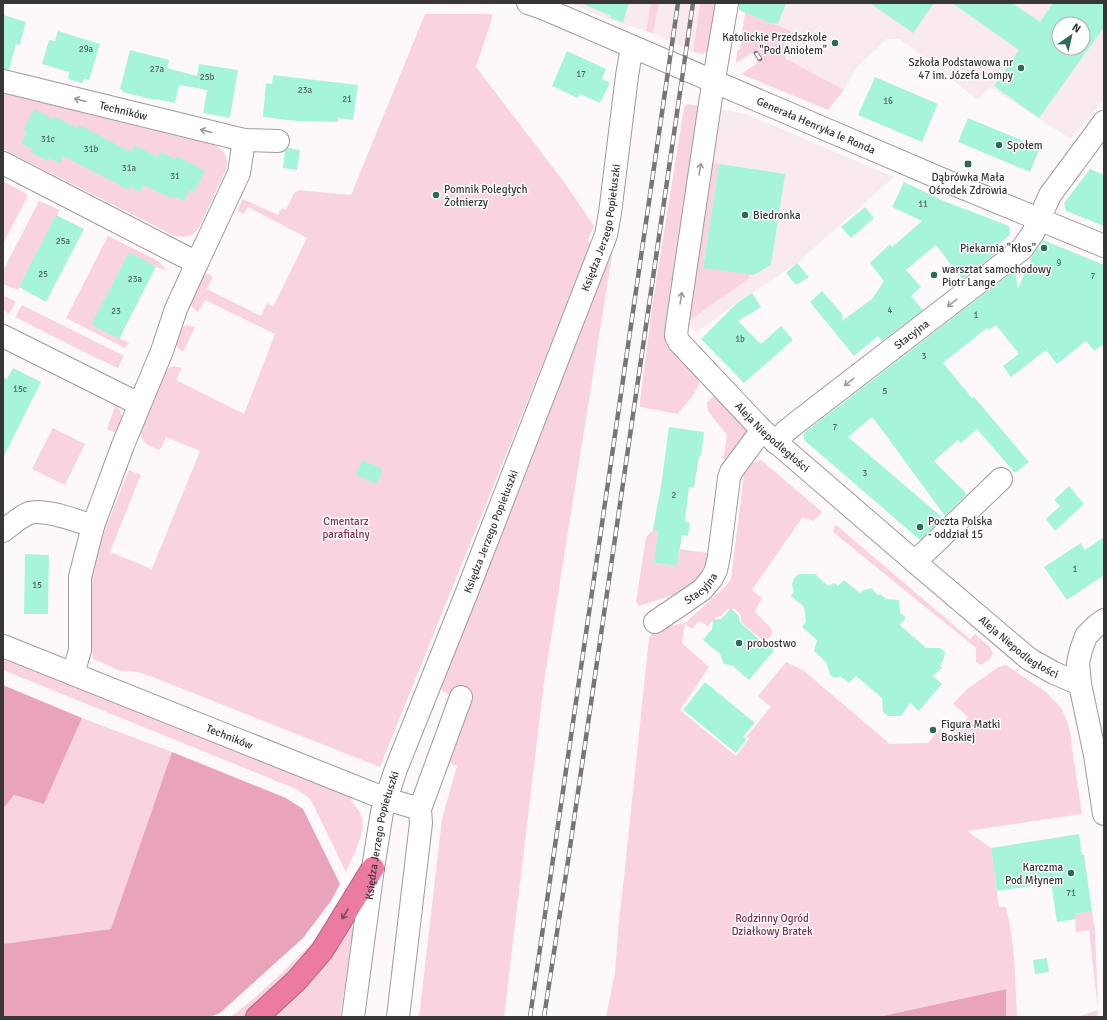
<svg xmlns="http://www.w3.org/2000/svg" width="1107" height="1020" font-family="Signika,sans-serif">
	<rect width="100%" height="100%" fill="#fdf8f9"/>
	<path fill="#f8eaed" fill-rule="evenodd" d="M570,3H651L646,31L610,20Z
		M659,3H700L693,52L653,33Z
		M745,3H1104V98L1095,110L1071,139L990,87L978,100L900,39H887L856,68L844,90L787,60L784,47L791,31L743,12ZM1059,24H1083V48H1059Z
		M721,109L746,114L894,177L797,263L731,307L696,333L686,323Z"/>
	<path fill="#f9d4de" d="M651,3H659L653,33L646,31Z
		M700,3H718L711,45L708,50L703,54L693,52Z
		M745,12L791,31L784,47L786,59L844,90L828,110L741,74L758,63L752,53L736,63L737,51L740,49Z
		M425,14H492V19L476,67L564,182L594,226L588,240L591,244L380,767L155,678L138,672L121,671L93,659L90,637L91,578L104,532L129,470L141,475L110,552L152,569L200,451L166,437L161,448L159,450C149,446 141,443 140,431L165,370L174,366L182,368L176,380L244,414L275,334L205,300L198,312L192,307L189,302L199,275L208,274L213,277L207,289L261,316L267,303L273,307L307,238L248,207L244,214L239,212L238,209L243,199L278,215L282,208L286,210L294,193L299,190L351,195Z
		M3,93L214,145C225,150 229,158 226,170L198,229C191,238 183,238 173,235L3,149V137L4,134H3Z
		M687,104L700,106L671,323L700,376C701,390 686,403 678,414L640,407V401L652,308L684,107Z
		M713,162L719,164L703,267L749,274L748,279L686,323Z
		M3,181L28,195L3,244Z
		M39,201L60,210L18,290L3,284V271Z
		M108,236L157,260L168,271L156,267L129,253L92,325L129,343L125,348L66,318Z
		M613,249L544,683L504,1017H419L442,819L457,766L445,761L468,701L443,692L441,684L609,255Z
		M3,295L16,302L9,314L3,310Z
		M22,305L124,356L118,368L92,356L15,317Z
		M187,325L195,327L183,352L178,348L175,343L181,327Z
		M715,395L750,429L736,452L723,461L727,435L708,411L707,402Z
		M116,404L120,410L123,418L118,434L107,429Z
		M53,428L85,444L65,485L32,469Z
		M761,460L822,512L814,521L802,518L752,590L762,598L755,612L771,628L772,634L768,639L762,640L741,622V615L734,609H728L721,616L716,617L708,626L699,621L692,629L685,624L682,643L709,667L680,710L736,756L749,739L746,737L771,707L758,696L786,662L803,670L890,744L928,743L940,729L951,737L968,717L953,704L966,690L998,667L1006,665L1046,692L1062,709L1069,727L1082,814L967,831L991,848L999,907H1006C1015,942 1015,979 1017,1015L1018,1017H1006L1005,989L878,1017H606L615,972L619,920L624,877L649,638L653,631L657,628L685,623L725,587L731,579L745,466Z
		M835,524L970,639L975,634L990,647L993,653L989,660L981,665L976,662V648L833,532Z
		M653,530L658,531L654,563L677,566L680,549L715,554L694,588L639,606L636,602L646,537Z
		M3,656L352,795L351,800C355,806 360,811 362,818C366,833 352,858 346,872L314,806L309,798L296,789L3,670Z
		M82,718L172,752L111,930L3,944V809L14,795L44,804Z
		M1092,911L1095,929L1098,1010L1097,1017H1077L1098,1010L1089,930L1076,932L1075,914Z
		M351,926L354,928L340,1017H281L276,1016C283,1007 292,1000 300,992C319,972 337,950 351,926Z
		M325,929L314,948L249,1013L243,1017H230C266,991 294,961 325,929Z"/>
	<path fill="#eaa4b9" d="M3,685L82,718L44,804L14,795L3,809Z
		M172,752L286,798L303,809L340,884L331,901L303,938L220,1013L210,1017H3V944L111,929Z
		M1006,989V1017H878Z"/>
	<path fill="#a6f5d9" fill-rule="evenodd" d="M581,3H629L623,22L610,18L611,16Z
		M739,3H786L778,24L768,22L739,10Z
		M870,3H934L913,33Z
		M952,3H1012L1040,22L1053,3H1104V27L1039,118L994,86L1019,50ZM1059,24H1083V48H1059Z
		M3,15L26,22L20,45L16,44L9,70L3,69Z
		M58,31L100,44L89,80L84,79L82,83L68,79L69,72L42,64L49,40L55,41Z
		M130,50L169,60L167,68L197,76L199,64L238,70L230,118L203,113L207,90L179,85L175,103L155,99V100L122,92L123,90L120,89Z
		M567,51L606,69L602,79L610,83L600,103L580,94L578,98L552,86Z
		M273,75L358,85L353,120L338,118V122L297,121L263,117L266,83L272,84Z
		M875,77L938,104L922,142L858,115Z
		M34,109L52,119L54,116L77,128L79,125L131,152L135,145L158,157L161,152L175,159L177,156L205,171L194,192L190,190L184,201L173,196L172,199L144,185L140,192L130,187L129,190L63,156L60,164L49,158L48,161L30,152L32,149L21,144L27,132L23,130Z
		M968,118L1040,148L1030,172L958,142Z
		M288,148L300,150L297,170L283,168L285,151Z
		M719,164L785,174L771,265L753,275L703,268Z
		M1090,169L1104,175V226L1066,211L1064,203Z
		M904,182L944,201L1009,226L1010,235L995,247L1000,250L962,279L936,245L906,270L921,287L911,296L923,310L882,341L878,336L854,356L810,302L822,291L843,315L842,321L872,299L884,281L870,263L890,244L892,247L922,221L892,207Z
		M865,207L874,218L851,238L841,227Z
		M56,215L84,229L46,302L19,287Z
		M1043,240L1104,265V344L1094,351L1086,341L1057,364L1046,350L1011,377L1003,366L1019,354L996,325L989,330L987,328L943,363L972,398L974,397L1029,462L1015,473L977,429L961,443L958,440L934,461L967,494L945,516L882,430L872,417L848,437L943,518L920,540L804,440V433L1015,270L1018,289L1032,256Z
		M129,252L156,267L119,339L91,325Z
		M797,263L809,277L796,285L786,273Z
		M752,293L761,307L738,321L761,344L781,326L793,340L744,383L701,339L737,303Z
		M13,368L41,382L3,458V377L7,379Z
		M669,427L704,432L701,456H699L694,488L689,487L685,521L690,523L688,536L682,535L677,566L654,563L658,531L653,530L661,486Z
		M362,460L383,469L377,484L356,475Z
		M1069,486L1084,504L1055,531L1046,519L1060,506L1054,500Z
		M1104,537V575L1067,600L1044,567L1081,543L1085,550Z
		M25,554L49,555L48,614H24Z
		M799,574H815L828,586L834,583L838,586L844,580L860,593L862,591L871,588L878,595L880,594L886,599L899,600L900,612L906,618L900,625L926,648H940L945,652L944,658L940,666L942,668L933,676L942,684L919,711L910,703L901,716H888L883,712L882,698L856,676L849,683L840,676L835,678L830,675L826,662L814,651L817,640L802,627L806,622L804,607L791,596L794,592L792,584L794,578Z
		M731,608L739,616L740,622L761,641H768L773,645V652L749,680L733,666L724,664L720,654L703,640L712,629L713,619H721Z
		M705,682L755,723L743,737L747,739L736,753L683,710Z
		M1079,834L1082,855H1084L1092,911L1075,914L1076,919L1057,922L1051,883L997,891L991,848Z
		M1047,958L1049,972L1035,974L1033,960Z"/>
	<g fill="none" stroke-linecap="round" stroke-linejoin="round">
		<g stroke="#a09b9d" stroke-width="24">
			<g id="minor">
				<path id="s1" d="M528,3L540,7L951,183L1104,246"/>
				<path id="s2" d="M727,3L711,97L677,326L676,336L679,342L762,430L915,562L1029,659L1054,673L1080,684"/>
				<path id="s3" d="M3,81L244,140L278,141"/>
				<path d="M3,163L197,263L176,309L162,351L123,445L93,526L80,577V650L73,674"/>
				<path d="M197,263L239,173L244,140"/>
				<path d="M3,336L139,404"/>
				<path id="s4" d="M776,443L785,432L796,423L1022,249L1033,233L1050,195L1104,122"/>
				<path d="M3,531C11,525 20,517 29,513C45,508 77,521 93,526"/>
				<path d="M915,562L1001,479"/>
				<path d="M1104,620L1096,626L1086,636L1081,650L1078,663L1080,684L1095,755L1104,814"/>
				<path id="s5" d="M655,622L702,590L712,578L716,570L719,556L729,478L731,472L762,430"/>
				<path id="s6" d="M3,646L386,799L420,809"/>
				<path id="s7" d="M353,1017L373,868L382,812L386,799L396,769L467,592L606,235L610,213L627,76L630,58L633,47"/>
				<path d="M398,1017L421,823L420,809L461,697"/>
			</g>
		</g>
		<g stroke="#ad637c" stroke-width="24">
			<path id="highway" d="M257,1017L296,981L322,951L373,868"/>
		</g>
		<use href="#minor" stroke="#fff" stroke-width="22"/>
		<use href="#highway" stroke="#ec7ba1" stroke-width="22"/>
		<g stroke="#787575" stroke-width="4.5">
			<path id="rail" d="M756,53L760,59
				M530,1017L678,3
				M544,1017L568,861L693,3"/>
		</g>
		<use href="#rail" stroke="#fff" stroke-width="3" stroke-dasharray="9" stroke-linecap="butt"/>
	</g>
	<defs><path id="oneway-shaft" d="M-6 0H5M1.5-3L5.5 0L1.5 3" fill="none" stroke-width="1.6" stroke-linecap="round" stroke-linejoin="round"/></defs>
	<g stroke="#9c9a9a">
		<use href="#oneway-shaft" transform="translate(80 100) rotate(-166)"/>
		<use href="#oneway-shaft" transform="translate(206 131) rotate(-166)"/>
		<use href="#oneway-shaft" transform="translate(700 169) rotate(-81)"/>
		<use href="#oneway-shaft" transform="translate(681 298) rotate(-81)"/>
		<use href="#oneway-shaft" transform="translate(952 303) rotate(142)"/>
		<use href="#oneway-shaft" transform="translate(849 382) rotate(142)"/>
	</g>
	<use stroke="#774e5b" href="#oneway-shaft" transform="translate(345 914) rotate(121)"/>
	<g fill="#2c6a57" stroke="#fff" stroke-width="1.5">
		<circle cx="835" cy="43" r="4"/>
		<circle cx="1021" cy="68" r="4"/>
		<circle cx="999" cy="145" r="4"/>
		<rect x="964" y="160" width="8" height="8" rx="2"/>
		<circle cx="436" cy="195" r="4"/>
		<circle cx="745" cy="215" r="4"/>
		<circle cx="1044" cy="248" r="4"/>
		<circle cx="934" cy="275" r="4"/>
		<circle cx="920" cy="527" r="4"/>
		<circle cx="739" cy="643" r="4"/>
		<circle cx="933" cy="730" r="4"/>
		<circle cx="1071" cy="873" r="4"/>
	</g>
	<g text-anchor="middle" stroke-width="3" stroke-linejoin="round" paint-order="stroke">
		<g font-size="9" fill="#54665f">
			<text x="86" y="52">29a</text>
			<text x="157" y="72">27a</text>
			<text x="581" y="77">17</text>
			<text x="207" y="80">25b</text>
			<text x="305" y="93">23a</text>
			<text x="347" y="102">21</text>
			<text x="888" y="104">16</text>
			<text x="48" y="142">31c</text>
			<text x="91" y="152">31b</text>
			<text x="129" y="171">31a</text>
			<text x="175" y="179">31</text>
			<text x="923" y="207">11</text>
			<text x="63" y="244">25a</text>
			<text x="1059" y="266">9</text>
			<text x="43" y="277">25</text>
			<text x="1093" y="279">7</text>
			<text x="135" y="282">23a</text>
			<text x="890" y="313">4</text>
			<text x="116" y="314">23</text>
			<text x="976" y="318">1</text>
			<text x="740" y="342">1b</text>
			<text x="924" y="359">3</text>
			<text x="20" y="392">15c</text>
			<text x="885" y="394">5</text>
			<text x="835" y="430">7</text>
			<text x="865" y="476">3</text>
			<text x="674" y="498">2</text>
			<text x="1075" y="572">1</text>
			<text x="37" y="588">15</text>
			<text x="1071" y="896">71</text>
		</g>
		<g font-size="11" fill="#383636" stroke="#fff" text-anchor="start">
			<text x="827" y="41" text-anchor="end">Katolickie Przedszkole<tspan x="827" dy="13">"Pod Aniołem"</tspan></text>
			<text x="1013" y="66" text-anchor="end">Szkoła Podstawowa nr<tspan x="1013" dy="13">47 im. Józefa Lompy</tspan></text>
			<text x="1007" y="149">Społem</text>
			<text x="968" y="181" text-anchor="middle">Dąbrówka Mała<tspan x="968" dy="13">Ośrodek Zdrowia</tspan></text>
			<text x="444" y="193">Pomnik Poległych<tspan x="444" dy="13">Żołnierzy</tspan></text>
			<text x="753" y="219">Biedronka</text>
			<text x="1036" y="252" text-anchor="end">Piekarnia "Kłos"</text>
			<text x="942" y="273">warsztat samochodowy<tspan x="942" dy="13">Piotr Lange</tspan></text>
			<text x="928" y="525">Poczta Polska<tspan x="928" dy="13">- oddział 15</tspan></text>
			<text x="747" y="647">probostwo</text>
			<text x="941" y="728">Figura Matki<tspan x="941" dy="13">Boskiej</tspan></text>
			<text x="1063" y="871" text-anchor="end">Karczma<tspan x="1063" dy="13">Pod Młynem</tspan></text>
		</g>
		<g font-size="11" fill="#383636" stroke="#fff">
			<text dy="4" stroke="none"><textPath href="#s3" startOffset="124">Techników</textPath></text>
			<text dy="4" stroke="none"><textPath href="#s1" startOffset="313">Generała Henryka le Ronda</textPath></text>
			<text dy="4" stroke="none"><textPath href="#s7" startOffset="832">Księdza Jerzego Popiełuszki</textPath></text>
			<text dy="4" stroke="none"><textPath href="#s4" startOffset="174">Stacyjna</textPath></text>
			<text dy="4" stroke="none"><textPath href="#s2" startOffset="477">Aleja Niepodległości</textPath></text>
			<text dy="4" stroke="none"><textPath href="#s7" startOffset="508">Księdza Jerzego Popiełuszki</textPath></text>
			<text dy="4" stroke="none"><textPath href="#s5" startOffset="57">Stacyjna</textPath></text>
			<text dy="4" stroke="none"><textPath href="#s2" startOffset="801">Aleja Niepodległości</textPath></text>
			<text dy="4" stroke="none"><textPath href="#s6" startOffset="244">Techników</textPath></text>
			<text dy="4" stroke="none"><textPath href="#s7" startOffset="184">Księdza Jerzego Popiełuszki</textPath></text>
		</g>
		<g font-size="11" fill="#81304e" stroke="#fff">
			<text x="346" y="525">Cmentarz<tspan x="346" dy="13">parafialny</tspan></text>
			<text x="772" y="922">Rodzinny Ogród<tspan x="772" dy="13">Działkowy Bratek</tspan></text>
		</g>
	</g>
	<rect width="1107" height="1020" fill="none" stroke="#383636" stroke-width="8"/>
	<g transform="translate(1071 36) rotate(34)"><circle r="19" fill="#ffffff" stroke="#afafaf"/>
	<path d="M0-3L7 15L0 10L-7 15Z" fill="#2c6a57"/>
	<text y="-6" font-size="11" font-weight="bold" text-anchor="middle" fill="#383636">N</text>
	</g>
</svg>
